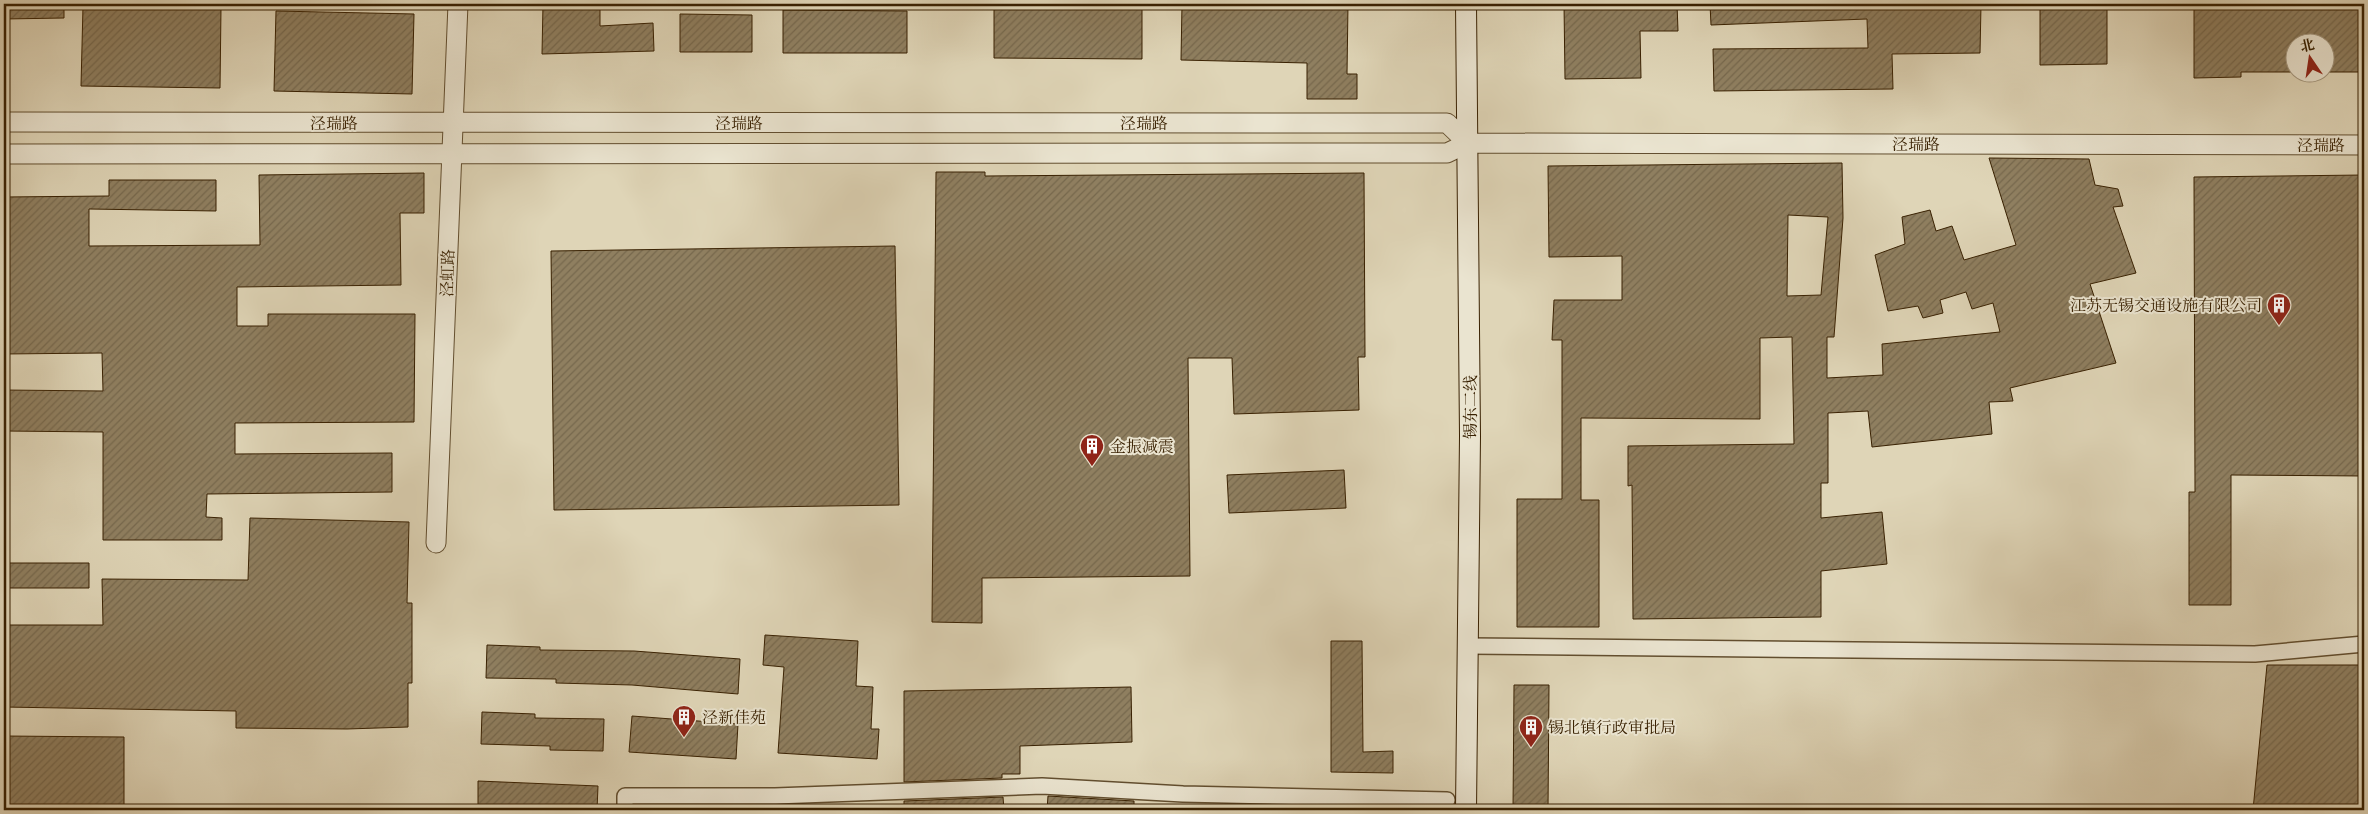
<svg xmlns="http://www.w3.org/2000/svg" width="2368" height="814" font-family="'Gentium Book Plus','Noto Serif SC',serif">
	<defs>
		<pattern id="building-hatch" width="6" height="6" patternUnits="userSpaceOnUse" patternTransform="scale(1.25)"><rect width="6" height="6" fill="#8f7f60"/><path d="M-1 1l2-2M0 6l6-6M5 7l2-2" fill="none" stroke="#76684d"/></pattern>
	</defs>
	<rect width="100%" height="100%" fill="#dfd5b7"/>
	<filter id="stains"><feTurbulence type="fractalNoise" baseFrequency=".004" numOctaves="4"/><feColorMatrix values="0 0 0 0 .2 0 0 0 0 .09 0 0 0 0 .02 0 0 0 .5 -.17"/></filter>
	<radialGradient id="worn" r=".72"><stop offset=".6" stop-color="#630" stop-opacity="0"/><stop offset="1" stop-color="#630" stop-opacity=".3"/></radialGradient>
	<path fill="url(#building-hatch)" stroke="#392102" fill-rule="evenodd" d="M4,4H64V18L4,19Z
		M543,4H600V26L653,23L654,51L542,54Z
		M994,4H1142V59L994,58Z
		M1182,4H1348L1347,74H1357V99H1307V63L1181,60Z
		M1564,4H1677L1678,31H1640L1641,78L1565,79Z
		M1710,4L1981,5L1980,53L1892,54L1893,89L1714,91L1713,49L1868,48L1867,19L1711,25Z
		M2040,4H2107V64L2040,65Z
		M2194,4H2364V72H2326V42H2296V72H2241V77L2194,78Z
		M83,6L221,8L220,88L81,86Z
		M783,10L907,11V53H783Z
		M276,11L414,14L412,94L274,91Z
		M680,14L752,15V52H680Z
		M1989,158L2089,159L2095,185L2118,189L2123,206L2113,207L2136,273L2090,284L2116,363L2010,388L2013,401L1989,402L1992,434L1872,447L1868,411L1828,413V483H1821V518L1882,512L1887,564L1821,571V617L1633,619L1632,485L1628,486V446L1794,444L1792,337L1760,338V419L1581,418V500H1599V627H1517V499H1562V340H1552L1554,300H1622V256L1549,257L1548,166L1842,163L1843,218L1834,337H1827V378L1883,375L1882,344L2000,332L1993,303L1972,309L1966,292L1940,300L1943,313L1923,318L1918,306L1888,311L1875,255L1905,244L1902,217L1930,210L1936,231L1952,226L1964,260L2016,245ZM1788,215L1828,217L1821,295L1787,296Z
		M936,172H985V176L1364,173L1365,357H1358L1359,410L1234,414L1232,358H1188L1190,576L982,578V623L932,622Z
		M424,173V213H400L401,285L237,287V326H268V314H415L414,422L235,423V454L392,453V492L207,494L206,517L222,518V540H103V432L4,431V390L103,391L102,353L4,354V197L109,196V180H216V211L89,209V246L260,245L259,175Z
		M2364,175V476L2231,475V605H2189V492H2195L2194,177Z
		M895,246L899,505L554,510L551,251Z
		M1344,470L1346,508L1229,513L1227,475Z
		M250,518L409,522L407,603H412V683H408V727L347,729L236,728V711L4,707V625H103L102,579L248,580Z
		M4,563H89V588H4Z
		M765,635L858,641L856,686L873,687L871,729H879L877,759L778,753L784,667L763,665Z
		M1331,641H1362L1363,752L1393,751V773L1331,772Z
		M487,645L540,647V650L634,651L740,659L738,694L632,685L556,683V679L486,678Z
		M2267,665H2364V810H2253Z
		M1514,685H1549L1548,810H1513Z
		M1131,687L1132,742L1020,746V774H1002V778L904,782V691Z
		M482,712L535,714V718L604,719L603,751L550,750V746L481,744Z
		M632,716L738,724L736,759L629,752Z
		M4,736L124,737V810H4Z
		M478,781L598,786L597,810H478Z
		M1048,796L1134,801V810H1047Z
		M1003,797L1004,810H904V801Z"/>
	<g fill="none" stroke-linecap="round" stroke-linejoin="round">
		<g stroke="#624e2f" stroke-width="18">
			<path id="minor" d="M1468,646L2255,654L2364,644
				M625,810V796H775L1042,786L1183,794L1447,800"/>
		</g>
		<g stroke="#624e2f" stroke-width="21">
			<path id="tertiary" d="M4,122L1447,123L1468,143
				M4,154L1447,153L1468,143L2364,145
				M436,543L458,4"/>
		</g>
		<g stroke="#392102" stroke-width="22">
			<path id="secondary" d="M1466,810L1470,436L1466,4"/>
		</g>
		<use href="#minor" stroke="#eae4d0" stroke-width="15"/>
		<use href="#tertiary" stroke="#eae4d0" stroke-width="19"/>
		<use href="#secondary" stroke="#eae4d0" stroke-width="20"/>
	</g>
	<defs>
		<g id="building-pin" transform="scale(1.25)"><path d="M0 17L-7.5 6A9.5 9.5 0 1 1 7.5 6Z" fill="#8f2418" stroke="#eae4d0"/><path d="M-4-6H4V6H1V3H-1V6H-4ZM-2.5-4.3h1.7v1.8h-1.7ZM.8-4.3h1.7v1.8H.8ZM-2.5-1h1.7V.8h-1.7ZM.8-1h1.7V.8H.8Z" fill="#fff"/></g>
	</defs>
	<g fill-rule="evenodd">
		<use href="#building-pin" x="2279" y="305"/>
		<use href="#building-pin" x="1092" y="446"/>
		<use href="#building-pin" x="684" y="717"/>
		<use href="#building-pin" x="1531" y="727"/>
	</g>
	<g text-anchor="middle" stroke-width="4" stroke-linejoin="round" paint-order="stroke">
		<g font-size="16" fill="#392102" stroke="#eae4d0">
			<text x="334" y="129">泾瑞路</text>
			<text x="739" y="129">泾瑞路</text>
			<text x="1144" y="129">泾瑞路</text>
			<text x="1916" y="150">泾瑞路</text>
			<text x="2321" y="151">泾瑞路</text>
			<text transform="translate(447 273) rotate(-88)" y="6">泾虹路</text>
			<text transform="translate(1470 407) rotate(-90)" y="6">锡东二线</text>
		</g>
		<g font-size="16" fill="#392102" stroke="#eae4d0" text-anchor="start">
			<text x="2262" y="311" text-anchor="end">江苏无锡交通设施有限公司</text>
			<text x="1110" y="452">金振减震</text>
			<text x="702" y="723">泾新佳苑</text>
			<text x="1548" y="733">锡北镇行政审批局</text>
		</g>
	</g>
	<rect width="2368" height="814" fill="none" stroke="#dfd5b7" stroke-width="20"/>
	<rect x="5" y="5" width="2358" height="804" fill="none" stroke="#392102" stroke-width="2.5"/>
	<rect x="10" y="10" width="2348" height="794" fill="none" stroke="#392102"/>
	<g transform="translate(2310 58) rotate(347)"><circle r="24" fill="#eae4d0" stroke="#a3967e"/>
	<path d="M0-4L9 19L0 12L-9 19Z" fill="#8f2418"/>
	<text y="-8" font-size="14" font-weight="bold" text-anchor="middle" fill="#392102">北</text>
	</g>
	<rect width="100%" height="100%" filter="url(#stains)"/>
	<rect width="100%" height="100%" fill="url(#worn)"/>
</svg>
